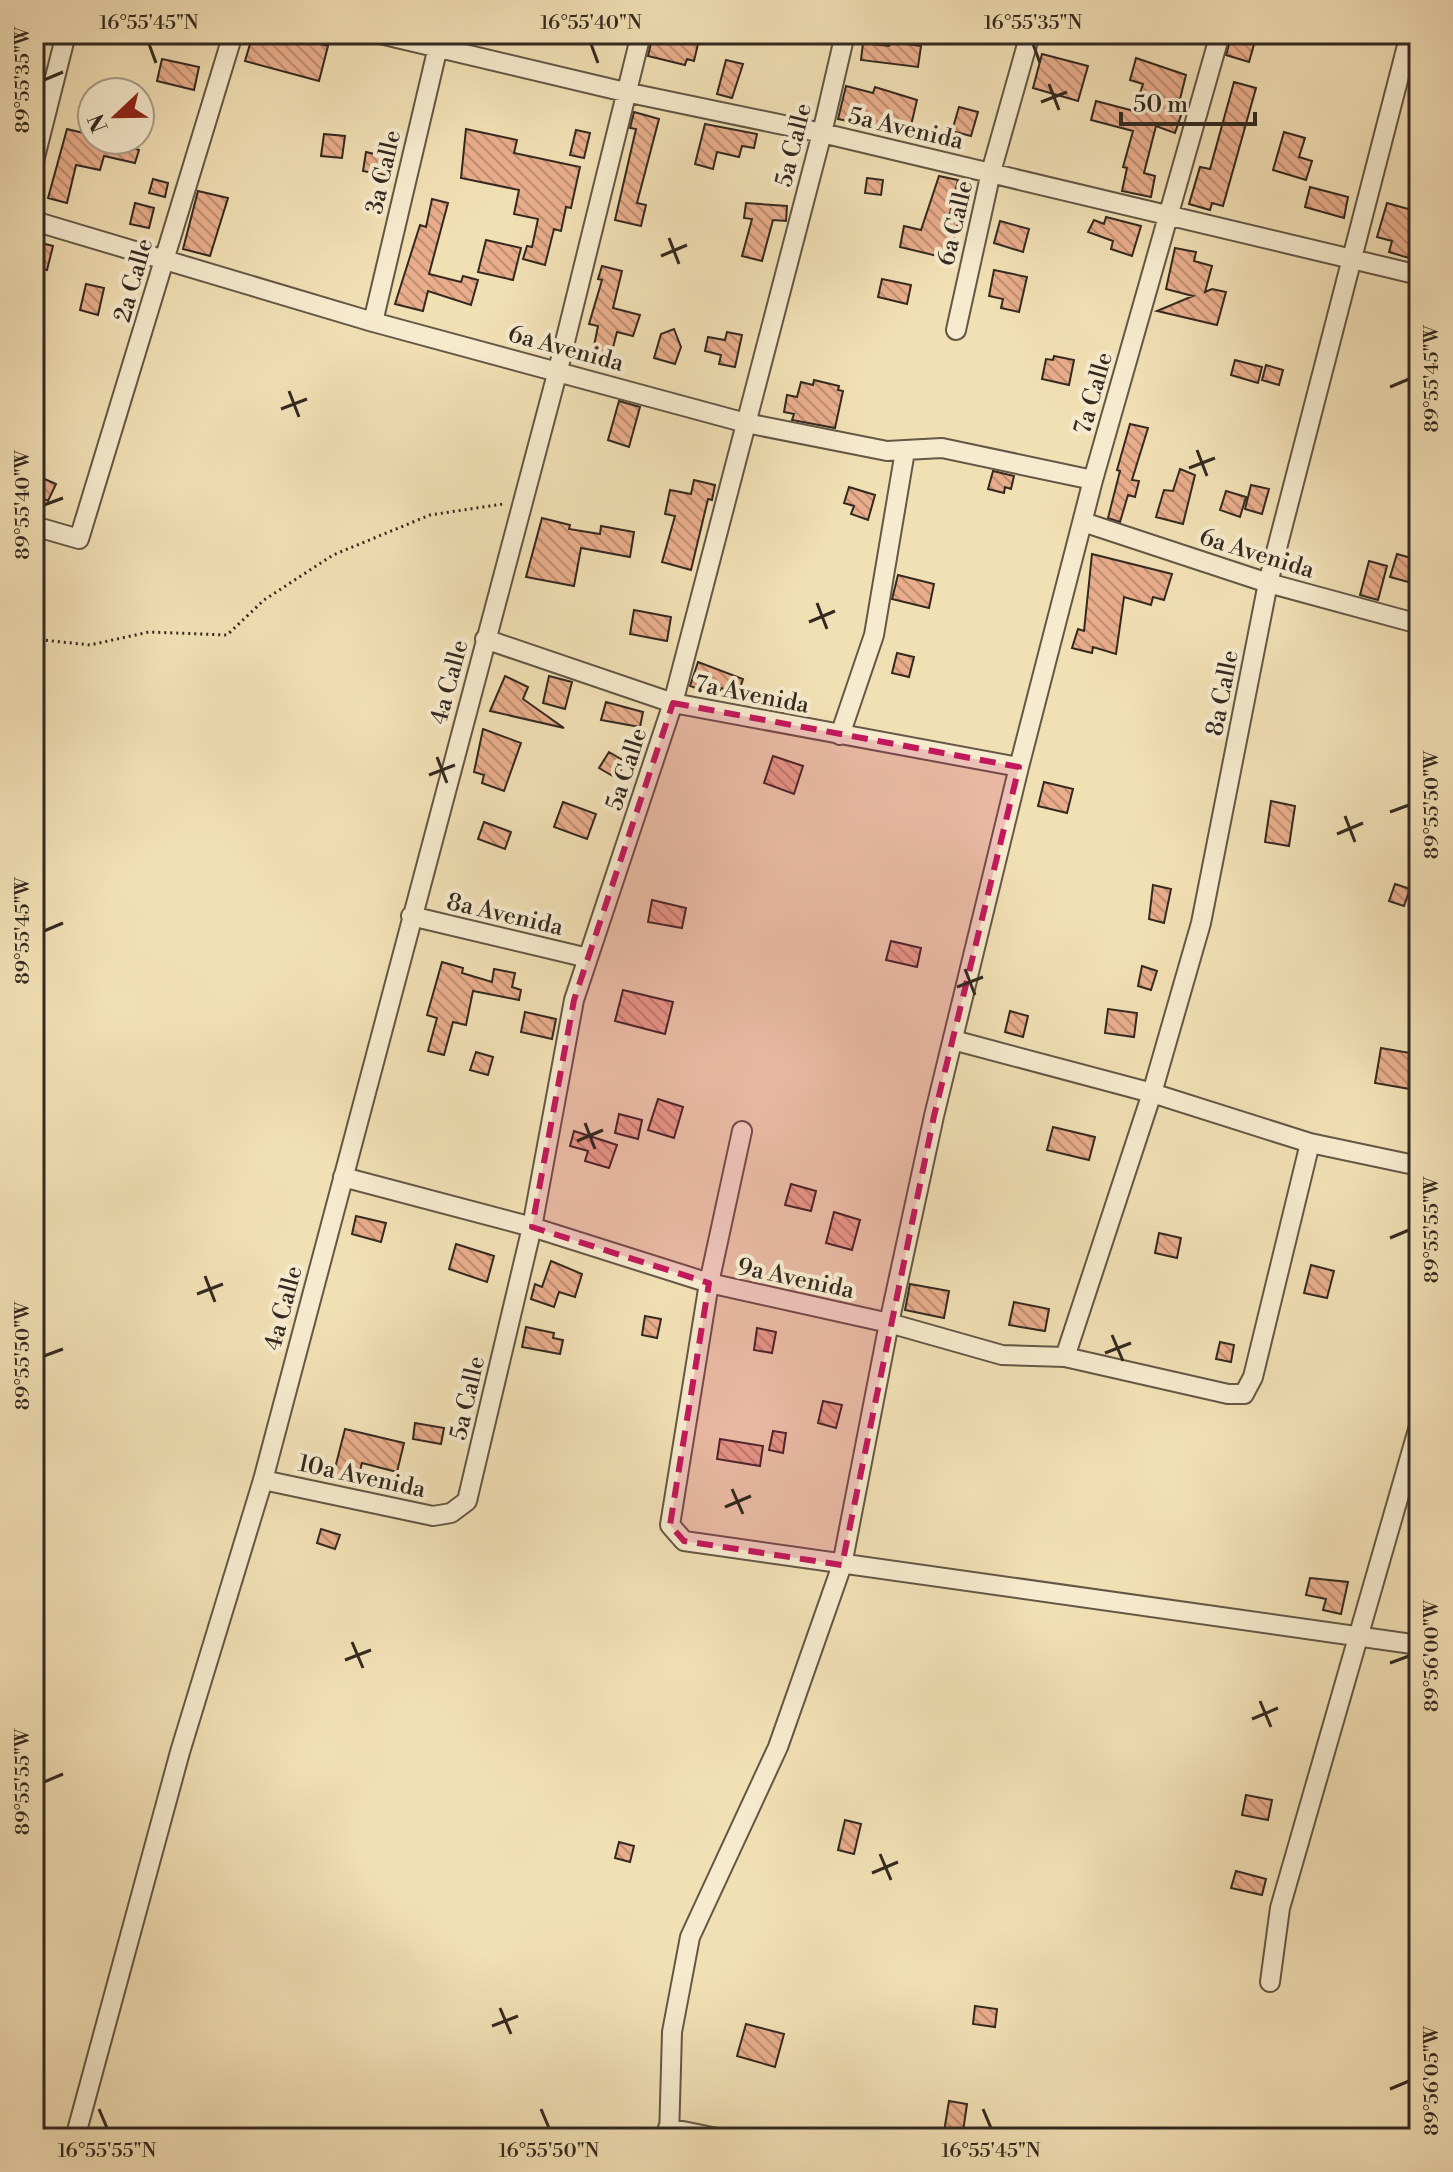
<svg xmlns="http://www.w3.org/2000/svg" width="1453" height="2172" font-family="'Libre Bodoni',serif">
	<defs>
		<pattern id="building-back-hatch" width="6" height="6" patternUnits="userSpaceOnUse" patternTransform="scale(2)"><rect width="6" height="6" fill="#eaae8c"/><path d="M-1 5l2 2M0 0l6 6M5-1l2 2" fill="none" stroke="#be8e72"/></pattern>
	</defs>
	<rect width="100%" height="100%" fill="#f2e0b5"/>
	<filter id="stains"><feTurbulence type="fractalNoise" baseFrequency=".0025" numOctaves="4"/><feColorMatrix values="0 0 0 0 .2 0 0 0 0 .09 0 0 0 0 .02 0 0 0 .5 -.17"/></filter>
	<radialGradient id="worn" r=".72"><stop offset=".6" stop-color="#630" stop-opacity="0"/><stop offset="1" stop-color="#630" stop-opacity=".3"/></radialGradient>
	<path fill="url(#building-back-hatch)" stroke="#332920" stroke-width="2" d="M253,34L280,38L282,34H300L299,38L328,46L319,81L245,61Z
		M653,34L698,44L694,61L687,59L685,65L648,56Z
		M1232,34H1257L1249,62L1226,55Z
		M890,42L921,46L918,67L861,60L863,43L889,46Z
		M1042,54L1088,66L1078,101L1033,88Z
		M1136,58L1186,75L1178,107L1183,109L1175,133L1156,126L1144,173L1155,176L1151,197L1122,191L1127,168L1123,167L1133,131L1091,120L1096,101L1134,111L1143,84L1130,80Z
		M162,59L199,67L194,90L157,81Z
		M726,60L743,64L732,98L717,94Z
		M1234,82L1256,88L1223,206L1212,203L1210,210L1189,204L1200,167L1210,169Z
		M846,86L873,93L875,87L917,100L909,134L838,119Z
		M959,107L978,112L971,136L952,131Z
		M634,112L659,119L637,203L646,205L641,226L615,220L636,129L630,128Z
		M705,124L757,134L754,148L742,146L739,157L717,152L713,169L695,164Z
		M67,129L92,135V140H107L139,150L135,163L104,156L100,170L76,165L67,203L48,198Z
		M466,129L517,140L514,153L580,167L571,208L566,207L561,231L554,229L545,265L523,259L527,246L532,247L538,219L514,214L519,190L461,178Z
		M576,130L590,133L584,158L570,155Z
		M1284,132L1305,138L1299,157L1312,161L1306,180L1273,170Z
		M324,134L345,136L342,158L321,156Z
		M366,152L388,157L385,175L363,171Z
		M939,176L958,180L950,213L960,215L950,259L900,247L904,226L921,230Z
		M867,178L883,180L881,195L865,193Z
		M153,179L168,183L165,197L149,193Z
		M1310,187L1348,197L1344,218L1305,207Z
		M198,191L228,198L210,256L183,249Z
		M432,199L448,203L429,274L461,282L463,276L478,280L471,305L428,291L423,311L395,304L420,225L426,227Z
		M135,203L154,208L149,228L130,224Z
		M746,203L787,206L786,221L773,220L762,261L742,256L752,219L744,218Z
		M1387,203L1419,212V261L1389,252L1392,241L1377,237Z
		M1106,217L1141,226L1132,256L1111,249L1113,241L1088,232L1094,220L1104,224Z
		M1000,221L1029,229L1023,252L994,243Z
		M486,240L521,248L513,280L478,272Z
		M34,241L53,246L47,270L34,267Z
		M1175,248L1196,252L1194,261L1212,266L1205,292L1212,289L1226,292L1217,325L1157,311L1193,296L1166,289Z
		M602,266L622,271L613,308L640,315L633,336L617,332L611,355L593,351L598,326L589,324L602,280L598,279Z
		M994,270L1027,277L1019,312L1001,308L1003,299L989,296Z
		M882,279L911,285L907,304L878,297Z
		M86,284L104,288L98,315L80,310Z
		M674,329L681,347L675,364L654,358L661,334Z
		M727,332L742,335L735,367L719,364L721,355L705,351L708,337L725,340Z
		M1054,356L1074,360L1069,385L1042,379L1046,359L1053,360Z
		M1235,360L1262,367L1258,383L1231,375Z
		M1266,365L1283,370L1279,385L1262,380Z
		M814,380L839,386L838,390L843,391L835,428L792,420L794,414L784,412L787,395L797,397L801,382L813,385Z
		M619,401L640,407L629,447L608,440Z
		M1130,424L1148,428L1132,480L1139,481L1135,497L1128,495L1120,522L1108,518L1120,471L1117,470Z
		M1180,469L1195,475L1183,524L1156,517L1164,490L1173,491Z
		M993,471L1014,476L1011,489L1005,487L1004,493L988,489Z
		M40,477L56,484L48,501L34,494Z
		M694,480L715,485L712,500L708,499L691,570L662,562L675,516L665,514L670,490L691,494Z
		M1251,485L1269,489L1262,514L1245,509Z
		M849,487L875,495L868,520L851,514L854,506L844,503Z
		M1226,491L1246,497L1240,517L1220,510Z
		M542,518L570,525L569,529L600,534L601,526L634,532L630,557L581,548L574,586L526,577Z
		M1092,554L1172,574L1164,600L1153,597L1151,605L1124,597L1116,654L1093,647L1092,653L1072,648L1078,629L1084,631Z
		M1397,554L1418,560L1412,583L1390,577Z
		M1369,561L1387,566L1378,600L1360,595Z
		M898,575L934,584L929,608L892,599Z
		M634,610L671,617L667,641L630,634Z
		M897,653L914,657L909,677L892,673Z
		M698,662L743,679L738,694L721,688L718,696L690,686Z
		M505,676L528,687L523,699L564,728L490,711Z
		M549,676L572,682L565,709L543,703Z
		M606,702L643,712L640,727L601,720Z
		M483,729L521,743L504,791L482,783L484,775L474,772Z
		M609,752L626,762L616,778L599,768Z
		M773,756L803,766L794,794L764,783Z
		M1044,782L1073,789L1067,813L1038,806Z
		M1271,801L1295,806L1289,846L1265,842Z
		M563,802L596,814L587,839L554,827Z
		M484,822L511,832L505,849L478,839Z
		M1395,884L1410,889L1404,906L1389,901Z
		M1153,885L1171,889L1164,923L1149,919Z
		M652,900L686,908L682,928L648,922Z
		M891,941L921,948L917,967L886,960Z
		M442,962L463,968L462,973L492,982L494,969L515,973L512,987L521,990L519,1000L473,991L466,1025L453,1022L444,1055L428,1051L437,1018L427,1015Z
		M1142,966L1157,971L1151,990L1138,986Z
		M623,990L673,1002L665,1034L615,1021Z
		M1108,1009L1137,1013L1134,1037L1105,1033Z
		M1010,1011L1028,1016L1023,1037L1005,1032Z
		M525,1012L556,1019L552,1039L521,1032Z
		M1381,1048L1416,1054L1410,1089L1375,1083Z
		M476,1052L493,1057L488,1075L470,1070Z
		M658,1099L683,1107L674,1138L648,1130Z
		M619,1114L642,1120L638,1139L615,1133Z
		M1053,1127L1095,1137L1089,1160L1047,1150Z
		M574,1131L617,1145L609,1168L585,1161L588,1151L570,1146Z
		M791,1184L816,1191L811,1211L785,1205Z
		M834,1212L860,1220L852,1250L826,1243Z
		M356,1216L386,1223L381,1242L352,1234Z
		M1159,1233L1181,1238L1177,1258L1155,1253Z
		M456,1244L494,1256L487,1282L449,1269Z
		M551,1261L582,1274L575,1297L559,1292L554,1307L531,1299L535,1284L542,1287Z
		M1311,1265L1334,1271L1327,1298L1304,1293Z
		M910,1284L949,1291L944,1318L905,1310Z
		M1014,1302L1049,1309L1045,1331L1009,1325Z
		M645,1316L661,1319L657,1338L642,1335Z
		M526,1327L554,1333L553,1338L563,1340L560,1354L522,1347Z
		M757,1328L776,1332L772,1353L754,1350Z
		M1220,1342L1234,1345L1231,1362L1216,1359Z
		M823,1401L842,1405L836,1428L818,1423Z
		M415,1423L444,1428L441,1444L413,1439Z
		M345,1429L404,1443L397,1472L362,1463L356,1486L332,1480Z
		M773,1431L786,1433L783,1453L769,1450Z
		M720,1439L763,1446L760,1466L717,1459Z
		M321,1529L340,1535L335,1549L317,1543Z
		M1310,1578L1348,1582L1341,1614L1323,1610L1326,1599L1306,1595Z
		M1246,1795L1272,1800L1268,1820L1242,1815Z
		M845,1820L861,1824L854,1854L838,1850Z
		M619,1842L634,1846L630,1862L615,1858Z
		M1236,1871L1266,1879L1262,1895L1231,1888Z
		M975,2006L997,2009L995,2027L973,2024Z
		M746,2024L784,2034L775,2067L737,2056Z
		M949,2101L967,2104L962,2138H943Z"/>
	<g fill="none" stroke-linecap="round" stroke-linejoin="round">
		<g stroke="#635745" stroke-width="22">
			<path id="minor" d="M380,34L625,92L822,133L1419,275
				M34,161L66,34
				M34,221L373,322L746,423L887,451L942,448L1093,480
				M373,322L441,34
				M956,330L991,172L1030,34
				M1083,522L1268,583L1419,624
				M34,526L79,539L233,34
				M485,639L673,703L1019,767
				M840,735L874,635L905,451
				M411,916L588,958
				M953,1040L1152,1093L1310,1143L1419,1166
				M742,1131L709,1283L670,1525L684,1541L1419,1645
				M343,1177L532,1227L709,1283L889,1323L1002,1355L1065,1357L1228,1394H1244L1253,1377L1310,1143
				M1065,1357L1152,1093L1201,923L1268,583L1410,34
				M263,1480L433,1516L451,1513L467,1501L532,1227L574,1000L673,703L822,133L845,34
				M1270,1982L1280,1908L1419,1426
				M668,2128L717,2138
				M75,2138L180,1752L263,1480L558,370L641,34
				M669,2138L672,2032L690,1937L778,1747L842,1565L889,1323L934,1116L1019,767L1093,480L1220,34"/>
		</g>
		<path stroke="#332920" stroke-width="3" stroke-dasharray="2 4" stroke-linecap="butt" d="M34,639L90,645L149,632L227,635L264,600L333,555L430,515L503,504"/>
		<use href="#minor" stroke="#f7ebcf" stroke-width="18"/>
	</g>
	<path fill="#c2185b" fill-opacity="0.2" stroke="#c2185b" stroke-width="6" stroke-dasharray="16 10" stroke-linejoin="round" d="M673,703L1019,767L934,1116L842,1565L684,1541L670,1525L709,1283L532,1227L574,1000Z"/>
	<path fill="none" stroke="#332920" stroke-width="3" d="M149,44L156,63M591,44L598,63M1033,44L1040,63M44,80L63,72M1049,84L1059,110M1041,102L1067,92M669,238L679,264M661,256L687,245M1390,387L1409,379M289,391L299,417M281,409L307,399M1197,450L1207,476M1189,468L1215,458M44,505L63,498M817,603L827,629M809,622L835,611M437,757L447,783M429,775L455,765M1390,812L1409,805M1345,816L1355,842M1337,834L1363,823M44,931L63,923M965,969L975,995M957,987L983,977M585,1123L595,1149M577,1141L603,1130M1390,1238L1409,1230M205,1276L215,1302M197,1294L223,1284M1112,1335L1123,1361M1105,1353L1131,1343M44,1356L63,1349M732,1489L743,1514M725,1507L751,1496M352,1642L363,1668M345,1660L371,1650M1390,1663L1409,1656M1260,1701L1271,1727M1252,1719L1278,1708M44,1782L63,1774M880,1854L891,1880M872,1873L898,1862M500,2008L511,2034M492,2026L518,2016M1390,2089L1409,2081M99,2109L107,2128M541,2109L549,2128M983,2109L991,2128"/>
	<g text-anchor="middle" stroke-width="8" stroke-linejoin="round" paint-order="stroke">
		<g font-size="24" fill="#332920" stroke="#f7ebcf">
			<text transform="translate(906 128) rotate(13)" y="8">5a Avenida</text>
			<text transform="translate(793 145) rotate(-76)" y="8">5a Calle</text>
			<text transform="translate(383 172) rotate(-77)" y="8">3a Calle</text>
			<text transform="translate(955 223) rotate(-77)" y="8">6a Calle</text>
			<text transform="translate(133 280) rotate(-74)" y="8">2a Calle</text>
			<text transform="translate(566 348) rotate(15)" y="8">6a Avenida</text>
			<text transform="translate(1093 393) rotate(-74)" y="8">7a Calle</text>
			<text transform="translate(1257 553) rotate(17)" y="8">6a Avenida</text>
			<text transform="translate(449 682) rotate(-75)" y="8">4a Calle</text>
			<text transform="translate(1222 693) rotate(-79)" y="8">8a Calle</text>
			<text transform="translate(752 694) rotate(11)" y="8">7a Avenida</text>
			<text transform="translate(626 769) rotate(-72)" y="8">5a Calle</text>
			<text transform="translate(505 914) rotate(13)" y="8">8a Avenida</text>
			<text transform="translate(796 1278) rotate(12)" y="8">9a Avenida</text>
			<text transform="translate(283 1308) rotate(-75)" y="8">4a Calle</text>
			<text transform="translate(467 1398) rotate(-77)" y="8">5a Calle</text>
			<text transform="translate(362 1476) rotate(12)" y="8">10a Avenida</text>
		</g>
	</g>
	<rect width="1453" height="2172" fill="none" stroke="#f2e0b5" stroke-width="88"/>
	<g transform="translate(116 116) rotate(248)"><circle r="38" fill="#f7ebcf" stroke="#a99d89" stroke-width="2"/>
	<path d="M0-6L14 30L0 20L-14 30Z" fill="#8f2418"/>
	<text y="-12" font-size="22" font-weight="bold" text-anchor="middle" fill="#332920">N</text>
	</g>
	<path d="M1121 112v12h134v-12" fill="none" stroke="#332920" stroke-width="4"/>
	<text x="1133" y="112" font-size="24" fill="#332920" stroke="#f7ebcf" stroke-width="6" paint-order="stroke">50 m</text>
	<rect x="44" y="44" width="1365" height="2084" fill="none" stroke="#332920" stroke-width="3"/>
	<g font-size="20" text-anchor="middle" fill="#332920">
		<text x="149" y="29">16°55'45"N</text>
		<text x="591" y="29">16°55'40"N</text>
		<text x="1033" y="29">16°55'35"N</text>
		<text transform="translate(22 80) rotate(-90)" y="7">89°55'35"W</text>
		<text transform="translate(1431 379) rotate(-90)" y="7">89°55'45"W</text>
		<text transform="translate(22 505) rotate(-90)" y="7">89°55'40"W</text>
		<text transform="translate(1431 805) rotate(-90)" y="7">89°55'50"W</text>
		<text transform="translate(22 931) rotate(-90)" y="7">89°55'45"W</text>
		<text transform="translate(1431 1230) rotate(-90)" y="7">89°55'55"W</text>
		<text transform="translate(22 1356) rotate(-90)" y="7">89°55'50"W</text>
		<text transform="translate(1431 1656) rotate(-90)" y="7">89°56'00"W</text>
		<text transform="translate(22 1782) rotate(-90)" y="7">89°55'55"W</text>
		<text transform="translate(1431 2081) rotate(-90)" y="7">89°56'05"W</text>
		<text x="107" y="2157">16°55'55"N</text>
		<text x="549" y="2157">16°55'50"N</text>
		<text x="991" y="2157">16°55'45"N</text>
	</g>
	<rect width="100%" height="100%" filter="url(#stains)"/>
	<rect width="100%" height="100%" fill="url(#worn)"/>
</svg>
